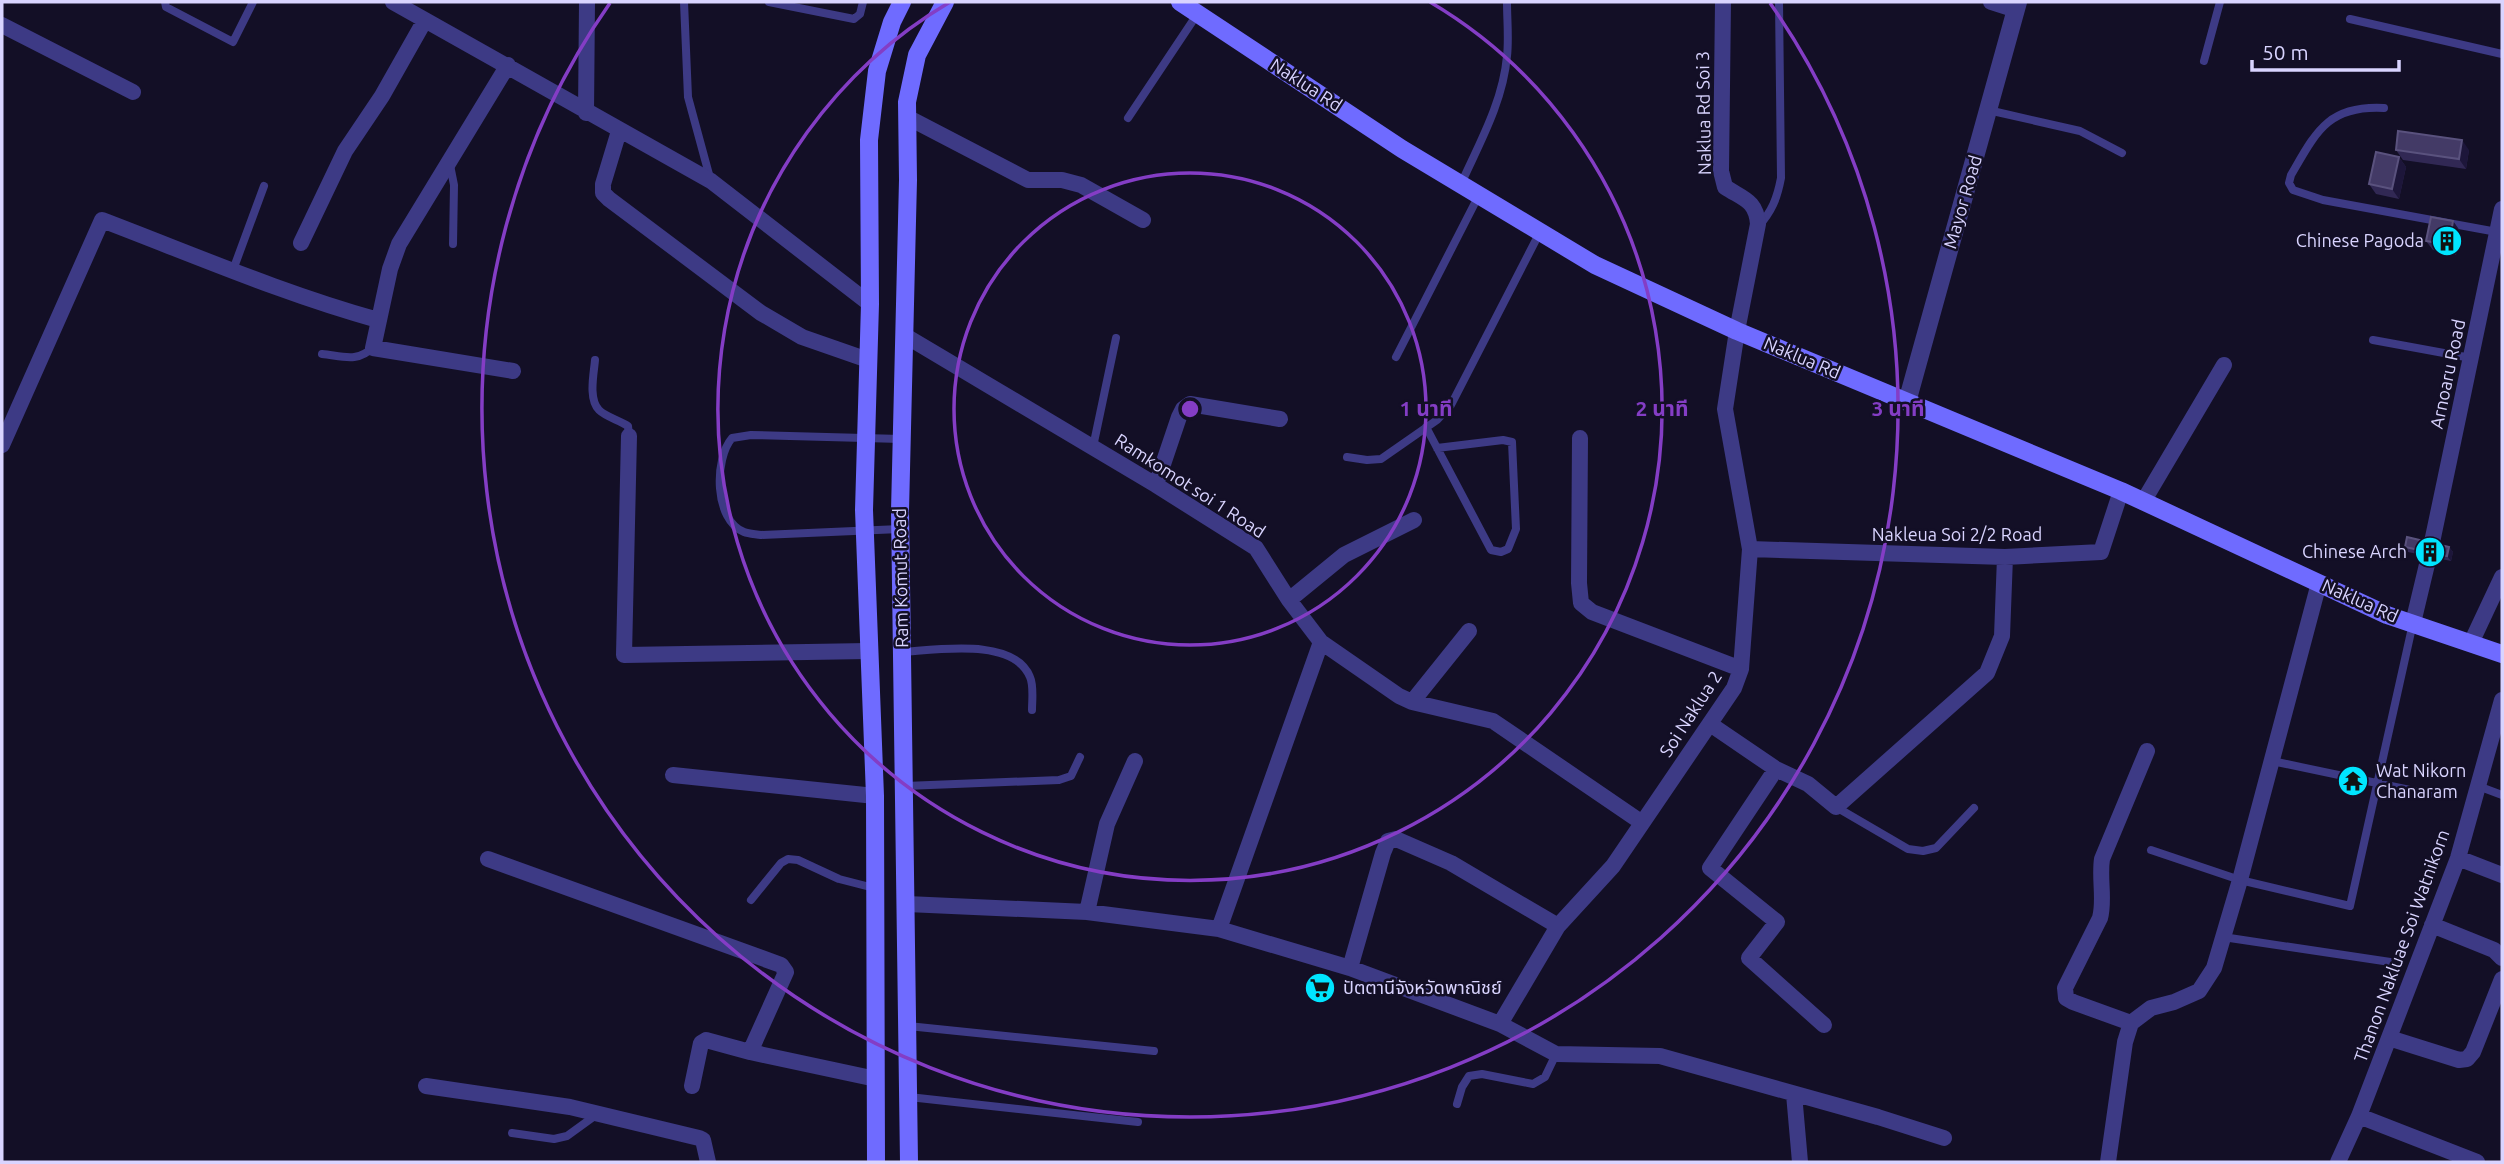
<svg xmlns="http://www.w3.org/2000/svg" width="2504" height="1164" font-family="Ubuntu,'Noto Sans Thai',sans-serif">
	<rect width="100%" height="100%" fill="#130f26"/>
	<g fill="none" stroke-linecap="round" stroke-linejoin="round">
		<path stroke="#3d3a85" stroke-width="8" d="M165,2L166,7L233,42L253,2
			M684,2L688,97L710,178
			M769,2L854,19L860,14L863,2
			M2350,19L2502,54
			M2204,61L2220,2
			M2384,108C2328,105 2316,132 2291,175L2289,183L2293,190L2323,200L2497,232
			M1988,110L2080,131L2122,153
			M1128,118L1198,13
			M450,165L454,185L453,244
			M1461,184C1479,144 1503,102 1507,56C1509,39 1507,20 1507,2
			M1758,227C1772,211 1777,199 1781,178L1779,2
			M233,270L264,186
			M2373,340L2471,358
			M322,354C342,356 358,363 373,347
			M1396,357L1479,195
			M595,360C594,373 588,399 599,410C606,417 619,420 628,426L629,436
			M1426,427L1491,550L1501,552L1508,549L1516,529L1512,442L1503,440L1437,448
			M1093,447L1116,338
			M1347,457L1367,460L1381,459L1437,420L1451,405L1540,232
			M900,529L761,535C756,534 749,534 744,532C714,520 714,459 732,438L751,435L901,439
			M902,652C936,650 1014,637 1030,677C1034,686 1032,700 1032,710
			M2272,761L2429,794
			M905,786L1059,780L1071,776L1080,757
			M2478,786L2502,795
			M1836,807L1908,849L1923,851L1936,848L1974,808
			M2151,850L2240,880L2350,906L2413,623
			M751,900L781,863L788,859L798,860L839,879L874,888
			M2223,937L2397,963
			M908,1026L1154,1051
			M909,1097L1138,1122
			M1457,1104L1462,1087L1469,1076L1482,1074L1533,1084L1545,1077L1556,1054
			M512,1133L554,1139L567,1136L596,1115"/>
		<path stroke="#3d3a85" stroke-width="16" d="M393,2L711,181L870,304
			M1991,2L2016,10
			M2,25L133,92
			M508,65L399,244L390,269L373,348L513,371
			M586,113L587,2
			M907,117L1028,180H1062L1081,185L1143,220
			M619,131L603,184V193L609,199L761,313L802,337L868,360
			M301,243L345,151L382,96L425,20
			M904,335L1156,485L1256,548L1289,600L1321,642L1399,696L1412,702L1493,721L1641,822
			M629,436L624,655L868,651
			M1580,438L1579,583L1581,603L1592,612L1741,669
			M2,445L102,220C194,255 284,294 378,320
			M1156,485L1179,417L1183,409L1190,404L1280,419
			M2143,502L2224,365
			M2431,547L2502,209
			M1750,549L2005,557L2101,552L2121,491
			M1289,600L1344,555L1414,520
			M2413,623L2429,556
			M2471,643L2502,577
			M1412,702L1469,631
			M1710,724L1776,769L1808,784L1836,807L1987,673L2002,636L2005,557
			M1776,769L1710,868L1777,922L1749,958L1824,1025
			M673,775L875,796
			M2458,858L2502,875
			M488,859L781,965L786,972L750,1052L876,1079
			M907,904L1087,912L1219,929L1350,968L1500,1024L1556,1054L1660,1056L1878,1117L1944,1138
			M1087,912L1107,824L1135,761
			M2432,925L2494,950L2502,958
			M1219,929L1321,642
			M1350,968L1383,853L1388,841L1396,839L1451,863L1558,926
			M2131,1023L2073,1002L2066,998L2065,988L2100,918C2105,900 2099,879 2102,859L2147,751
			M1500,1024L1558,926L1613,866L1734,688L1741,669L1750,549L1725,409L1737,331L1758,224C1756,200 1743,199 1725,187L1721,171L1723,2
			M2389,1038L2459,1060L2467,1059L2473,1052L2502,979
			M426,1086L570,1107L699,1138L703,1140L708,1162
			M692,1086L701,1043L706,1040L750,1052
			M1794,1094L1800,1162
			M2359,1116L2477,1162
			M2108,1162L2125,1042L2131,1023L2151,1008L2174,1002L2199,991L2214,968L2240,880L2319,583
			M2338,1162L2359,1116L2458,858L2502,700"/>
		<path stroke="#3d3a85" stroke-width="18" d="M1907,402L2018,2"/>
		<path stroke="#6f6bff" stroke-width="18" d="M1180,2L1402,149L1595,265L1737,331L2121,491L2387,615L2502,654
			M876,1162L875,796L864,510L870,304L869,140L877,71L892,22L902,2
			M909,1162L900,511L908,180L907,102L917,55L945,2"/>
	</g>
	<path fill="#312854" d="M2396,150H2469L2466,169L2403,160Z
		M2399,157L2406,167L2399,199L2376,194L2369,184Z
		M2453,221L2460,231L2456,255L2433,250L2426,241Z
		M2405,547H2449L2453,552L2451,561L2408,552Z"/>
	<path fill="#1d163a" d="M2462,140L2469,150L2466,169L2459,159Z
		M2399,157L2406,167L2399,199L2392,189Z
		M2453,221L2460,231L2456,255L2449,245Z
		M2449,547L2453,552L2451,561L2447,556Z"/>
	<path fill="#433a66" stroke="#5a527e" stroke-width="2" d="M2398,131L2462,140L2459,159L2396,150Z
		M2376,152L2399,157L2392,189L2369,184Z
		M2431,217L2453,221L2449,245L2426,241Z
		M2407,537L2449,547L2447,556L2405,547Z"/>
	<g fill="none" stroke="#843dc5" stroke-width="3.5">
		<circle cx="1190" cy="409" r="236"/>
		<path d="M1430 2A472 472 0 1 1 950 2"/>
		<path d="M1770 3A708 708 0 1 1 610 3"/>
	</g>
	<defs>
		<g id="building-disc" transform="scale(1.575)"><circle r="9.5" fill="#00e5ff" stroke="#130f26"/><path d="M-4-6H4V6H1V3H-1V6H-4ZM-2.5-4.3h1.7v1.8h-1.7ZM.8-4.3h1.7v1.8H.8ZM-2.5-1h1.7V.8h-1.7ZM.8-1h1.7V.8H.8Z" fill="#111"/></g>
		<g id="temple-disc" transform="scale(1.575)"><circle r="9.5" fill="#00e5ff" stroke="#130f26"/><path d="M0-6L5-2H3V0L6.5 2.5H4V6H1.5V3h-3V6H-4V2.5H-6.5L-3 0V-2H-5Z" fill="#111"/></g>
		<g id="supermarket-disc" transform="scale(1.575)"><circle r="9.5" fill="#00e5ff" stroke="#130f26"/><path d="M-6-5.5h2.5l.6 2H6L4.5 2H-2.5L-4.4-4H-6ZM-1.5 3.2a1.3 1.3 0 1 0 .1 0ZM3 3.2a1.3 1.3 0 1 0 .1 0Z" fill="#111"/></g>
	</defs>
	<g fill-rule="evenodd">
		<use href="#building-disc" x="2447" y="241"/>
		<use href="#building-disc" x="2430" y="552"/>
		<use href="#temple-disc" x="2353" y="781"/>
		<use href="#supermarket-disc" x="1320" y="988"/>
	</g>
	<g text-anchor="middle" stroke-width="5" stroke-linejoin="round" paint-order="stroke">
		<g font-size="18" fill="#d9d4ff" stroke="#130f26">
			<text transform="translate(1306 85) rotate(33)" y="6">Naklua Rd</text>
			<text transform="translate(1704 113) rotate(-91)" y="6">Naklua Rd Soi 3</text>
			<text transform="translate(1963 202) rotate(-74)" y="6">Mayor Road</text>
			<text transform="translate(1802 358) rotate(23)" y="6">Naklua Rd</text>
			<text transform="translate(2448 374) rotate(-78)" y="6">Arnoaru Road</text>
			<text transform="translate(1190 486) rotate(33)" y="6">Ramkomot soi 1 Road</text>
			<text x="1957" y="541">Nakleua Soi 2/2 Road</text>
			<text transform="translate(901 578) rotate(-91)" y="6">Ram Komut Road</text>
			<text transform="translate(2360 601) rotate(24)" y="6">Naklua Rd</text>
			<text transform="translate(1691 714) rotate(-57)" y="6">Soi Naklua 2</text>
			<text transform="translate(2402 946) rotate(-70)" y="6">Thanon Nakluae Soi Watnikorn</text>
		</g>
		<g font-size="18" fill="#d9d4ff" stroke="#130f26" text-anchor="end">
			<text x="2424" y="247">Chinese Pagoda</text>
			<text x="2407" y="558">Chinese Arch</text>
			<text x="2376" y="777" text-anchor="start">Wat Nikorn<tspan x="2376" dy="21">Chanaram</tspan></text>
			<text x="1343" y="994" text-anchor="start">ปัตตานีจังหวัดพาณิชย์</text>
		</g>
	</g>
	<circle cx="1190" cy="409" r="10" fill="#843dc5" stroke="#130f26" stroke-width="3.5"/>
	<g font-size="21" text-anchor="middle" font-weight="bold" fill="#843dc5" stroke="#130f26" stroke-width="5" stroke-linejoin="round" paint-order="stroke">
		<text x="1426" y="416">1 นาที</text>
		<text x="1662" y="416">2 นาที</text>
		<text x="1898" y="416">3 นาที</text>
	</g>
	<rect width="2504" height="1164" fill="none" stroke="#d9d4ff" stroke-width="7"/>
	<path d="M2252 60v10h147v-10" fill="none" stroke="#d9d4ff" stroke-width="3.5"/>
	<text x="2262" y="60" font-size="21" fill="#d9d4ff" stroke="#130f26" stroke-width="5" paint-order="stroke">50 m</text>
</svg>
